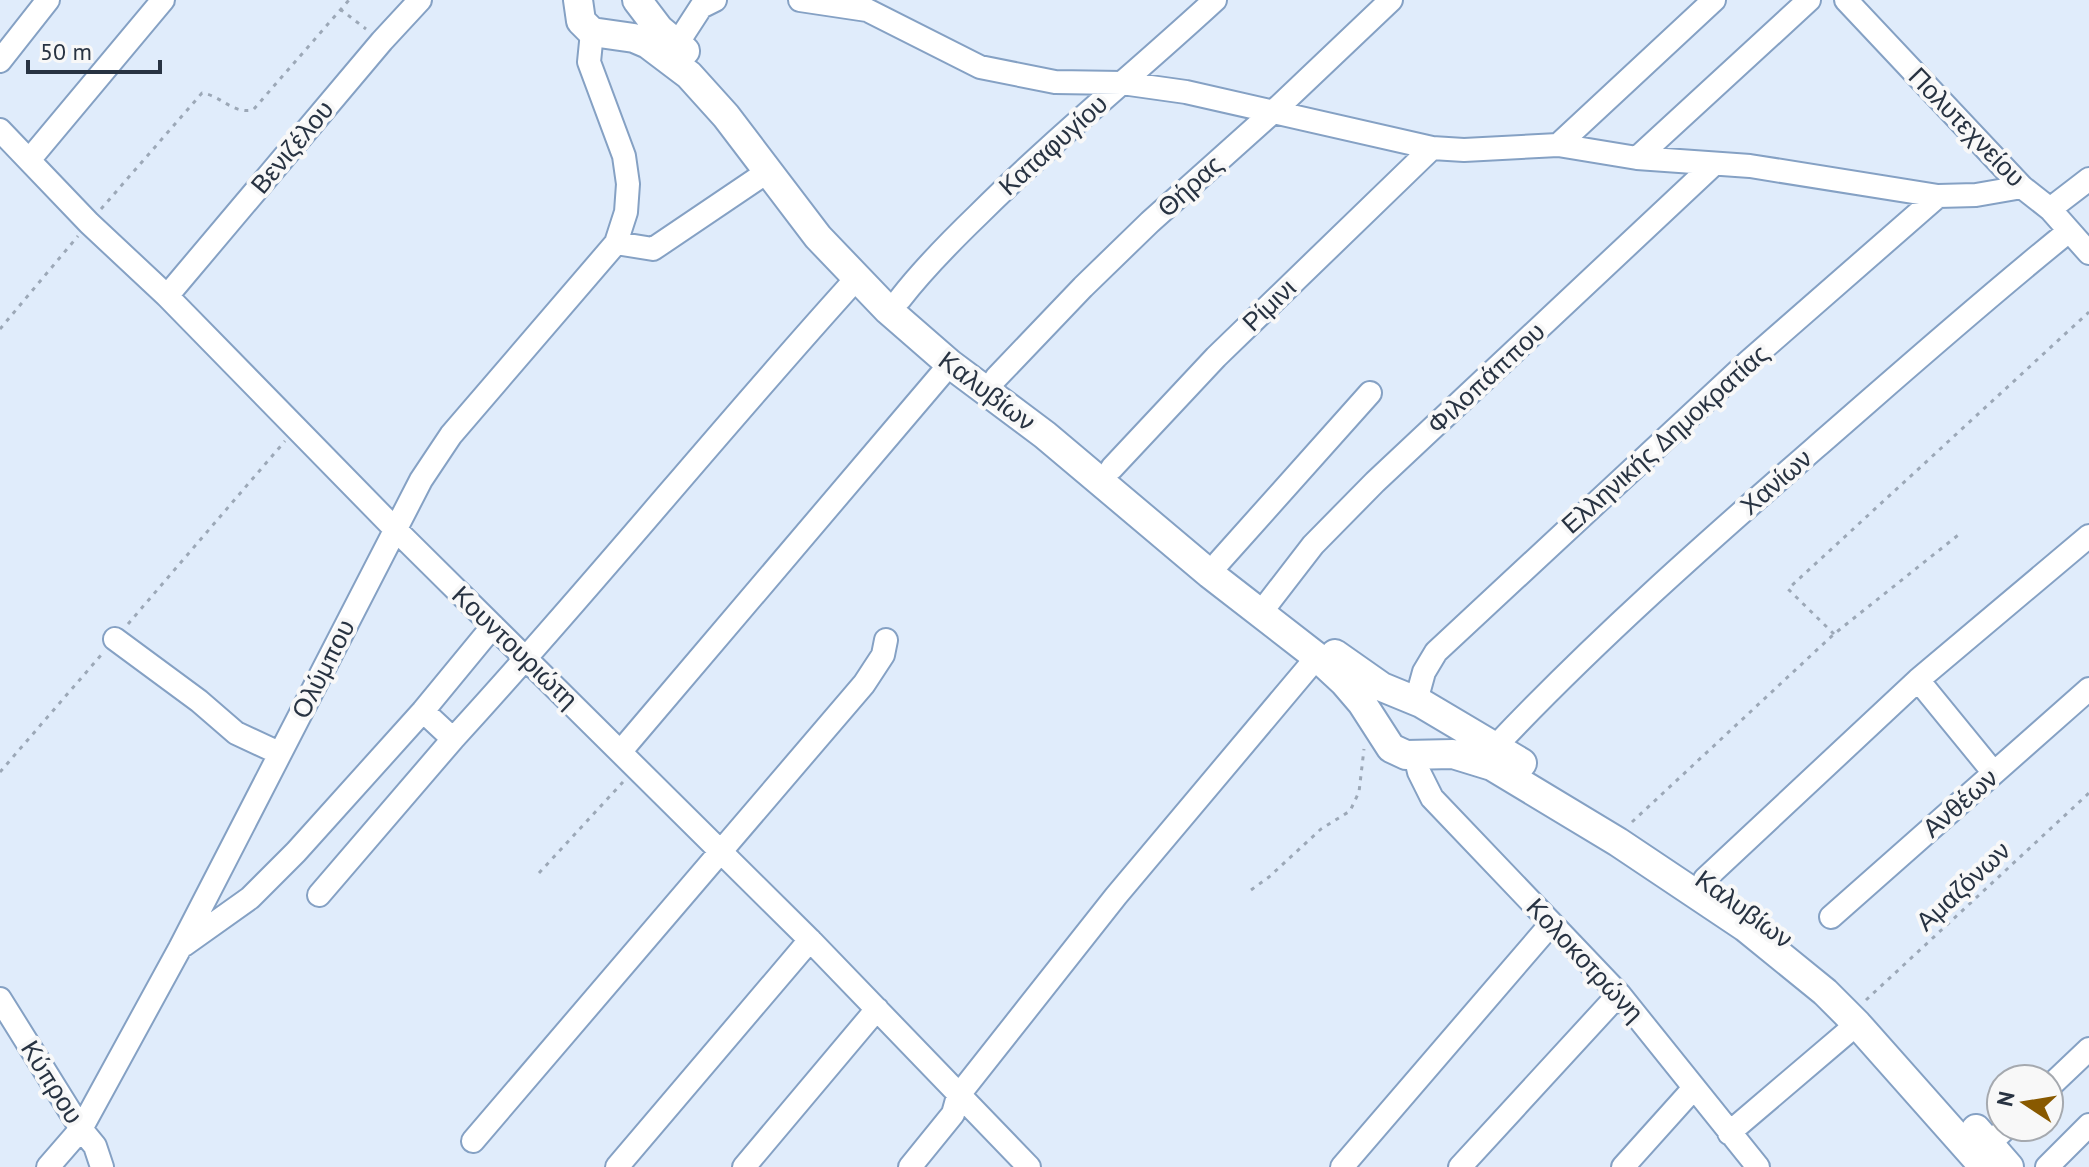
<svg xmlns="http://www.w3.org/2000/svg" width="2089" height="1167" font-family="'PT Sans',sans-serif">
	<rect width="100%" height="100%" fill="#e0ecfb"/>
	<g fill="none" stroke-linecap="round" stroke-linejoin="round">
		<g stroke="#85a1c4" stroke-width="26">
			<path id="minor" d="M800,0L867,10L980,67L1055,82L1122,83L1186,92L1432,148L1464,150L1558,145L1637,158L1750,166L1938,196L1976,195L2022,187
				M1846,0L2022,187L2050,209L2089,253
				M677,44L701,7L715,0
				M0,61L48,0
				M0,130L89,223L167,296L394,528L810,940L1029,1167
				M1558,145L1714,0
				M1637,158L1809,0
				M30,159L163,0
				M2050,209L2089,179
				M616,243L653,249L767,172
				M167,296L382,41L420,0
				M900,299C924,268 951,241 979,214C1054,139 1137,72 1215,0
				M996,378L1083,287L1150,222L1274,111L1391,0
				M1112,468L1216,357L1432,148
				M1219,562L1370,393
				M1269,602L1313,545L1375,482L1713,165
				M115,639L199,701L236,733L279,753
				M1918,680L1994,773
				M1416,701L1424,672L1436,652L1748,362L1938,196
				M453,739C591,589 719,430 856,279
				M1495,747C1595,641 1705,544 1815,448C1899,375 1982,301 2069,231
				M621,751L950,364
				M1415,755L1419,772L1432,798L1619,994L1758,1167
				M1705,879L1918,680L2089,536
				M319,895L453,739L423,711
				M1831,917L2089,689
				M184,945L250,898L296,852L423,711L493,626
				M0,999L81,1129L95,1146L102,1167
				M2049,1087L2089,1049
				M1729,1133L1857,1024
				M473,1141L864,684L883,655L886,640
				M1989,1144L2007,1127
				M48,1167L81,1129L180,948L421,480L451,435L616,243L626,212L628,184L624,156L589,62L592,32
				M617,1167L810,940
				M744,1167L877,1009
				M910,1167L953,1114L958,1096L1116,896L1317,657
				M1342,1167L1551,924
				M1460,1167L1619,994
				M1623,1167L1694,1088
				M2047,1167L2089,1125"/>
		</g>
		<g stroke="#85a1c4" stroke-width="32">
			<path id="major" d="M578,0L581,21L592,32L634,38L648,44L689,75L726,116L818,237L888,310L950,364L1045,435L1210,574L1317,657L1344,682L1362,703L1391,748L1406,755L1453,754L1492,766L1618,842L1745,927L1825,992L1857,1024L1984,1167
				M637,0L659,29L685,51
				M1335,654L1382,687L1421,703L1522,763
				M1976,1129L2009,1167"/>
		</g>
		<path stroke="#9ca8b7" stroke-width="3" stroke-dasharray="4 6" stroke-linecap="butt" d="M340,9L366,29
			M101,209L202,93C222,96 232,114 253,110L349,0
			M0,329L78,236
			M128,624L285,441
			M1834,634L1788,589L2089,312
			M0,772L102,654
			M1632,822L1834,634L1962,532
			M539,873L623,782
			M1251,890L1269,877L1321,829L1350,811L1359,792L1364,749
			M1866,1000L2089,793"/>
		<use href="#minor" stroke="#fff" stroke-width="22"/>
		<use href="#major" stroke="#fff" stroke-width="28"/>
	</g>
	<g text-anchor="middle" stroke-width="8" stroke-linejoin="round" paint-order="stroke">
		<g font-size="26" fill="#283342" stroke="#f8f8f8">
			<text transform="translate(1967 127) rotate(46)" y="9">Πολυτεχνείου</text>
			<text transform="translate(1053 145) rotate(-42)" y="9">Καταφυγίου</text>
			<text transform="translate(292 147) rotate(-50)" y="9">Βενιζέλου</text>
			<text transform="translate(1190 186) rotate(-42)" y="9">Θήρας</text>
			<text transform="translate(1269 305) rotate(-44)" y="9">Ρίμινι</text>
			<text transform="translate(1486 378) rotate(-43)" y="9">Φιλοπάππου</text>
			<text transform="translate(987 391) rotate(37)" y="9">Καλυβίων</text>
			<text transform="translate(1665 439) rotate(-42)" y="9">Ελληνικής Δημοκρατίας</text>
			<text transform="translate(1776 482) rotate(-41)" y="9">Χανίων</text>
			<text transform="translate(515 647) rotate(44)" y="9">Κουντουριώτη</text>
			<text transform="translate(323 669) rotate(-63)" y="9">Ολύμπου</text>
			<text transform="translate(1960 803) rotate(-41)" y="9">Ανθέων</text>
			<text transform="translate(1963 886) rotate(-43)" y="9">Αμαζόνων</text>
			<text transform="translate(1744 909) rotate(36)" y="9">Καλυβίων</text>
			<text transform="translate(1585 960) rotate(47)" y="9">Κολοκοτρώνη</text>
			<text transform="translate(52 1082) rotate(58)" y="9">Κύπρου</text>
		</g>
	</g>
	<g transform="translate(2025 1103) rotate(282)"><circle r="38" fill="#f8f8f8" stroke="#a5a9af" stroke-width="2"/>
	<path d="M0-6L14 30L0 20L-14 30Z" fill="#885900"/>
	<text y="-12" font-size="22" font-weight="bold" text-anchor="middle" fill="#283342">N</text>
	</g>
	<path d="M28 60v12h132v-12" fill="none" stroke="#283342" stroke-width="4"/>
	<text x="40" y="60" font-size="24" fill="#283342" stroke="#f8f8f8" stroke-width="6" paint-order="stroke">50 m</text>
</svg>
